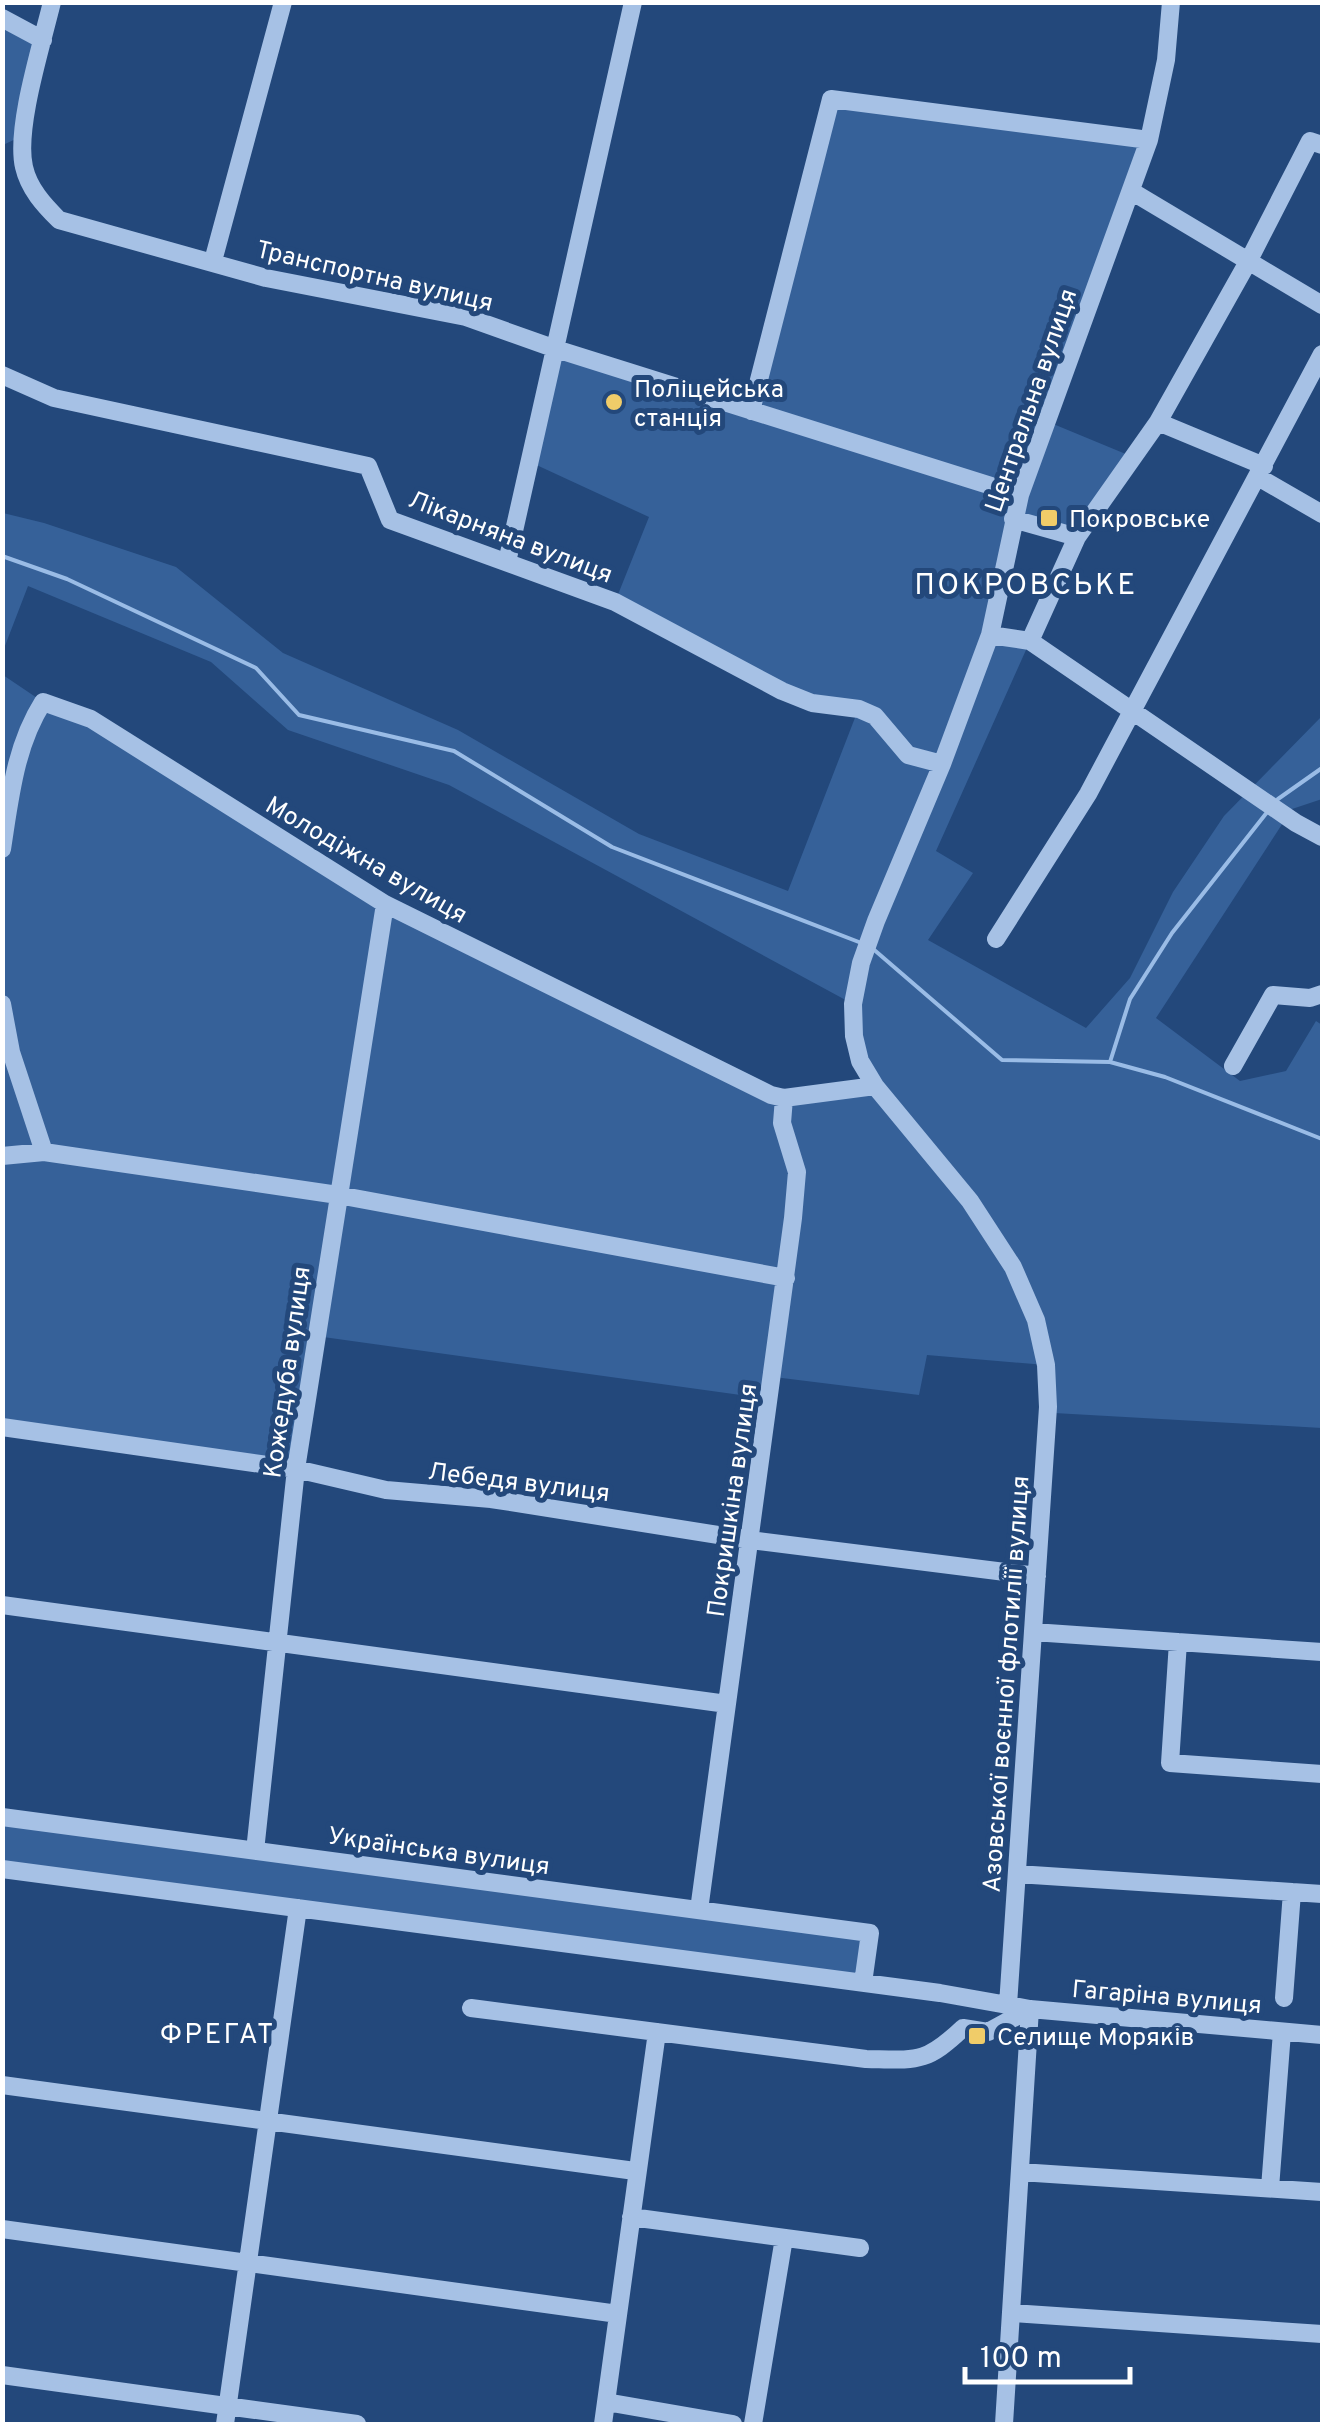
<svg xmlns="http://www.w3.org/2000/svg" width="1325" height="2427" font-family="Overpass,sans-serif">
	<rect width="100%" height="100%" fill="#23487b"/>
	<path fill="#366199" d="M2,18L43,40L22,136L3,145Z
		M831,99L1149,140L1046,421L1133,457L1077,537L1014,519L991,635L1030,641L936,851L973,873L928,940L1086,1028L1130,978L1173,892L1224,816L1322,716V799L1292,809L1156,1018L1240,1081L1286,1071L1316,1021L1322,1025V1428L1054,1413L1046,1365L927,1355L919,1395L774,1377L770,1399L316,1336L296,1469L3,1427V675L43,702L91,719L385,904L771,1095L874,1086L853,1004L449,785L288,730L211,662L28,586L3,651V513L44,523L176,567L283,653L458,730L639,834L788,891L858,710L812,703L615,602L649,517L530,462L556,349L751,410Z
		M3,1817L870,1933L864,1977L3,1861Z"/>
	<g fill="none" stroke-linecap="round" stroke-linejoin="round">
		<path stroke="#9abce6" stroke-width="4" d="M2,556L67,579L256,668L299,715L454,751L612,847L864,944
			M1278,799L1322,768
			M872,948L1002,1060L1110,1062L1165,1077L1322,1139
			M1110,1062L1130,999L1172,933L1268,811"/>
		<path stroke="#a6c1e5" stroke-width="18" d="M52,2C42,44 15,128 24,167C29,189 44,205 59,220L266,278L466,317L556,349L1020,495
			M2,18L43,40
			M1131,191L1322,305
			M213,261L283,2
			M2,375L54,398L368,466L390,520L615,602L782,691L812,703L859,709L875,716L908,755L942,764
			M751,411L831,99L1149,140
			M1158,422L1264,466
			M1258,477L1322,514
			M1013,519L1077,537
			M507,562L633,2
			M990,635L1030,641L1296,823L1322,837
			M1030,641L1077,537L1158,422L1249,260L1310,141L1322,145
			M2,849C10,798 15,746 43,702L91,719L385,904L771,1095L784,1098L875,1086
			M996,939L1088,794L1322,354
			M2,1004L11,1052L44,1152
			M1233,1066L1273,995L1310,998L1322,994
			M2,1156L44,1152L338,1195L786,1278
			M2,1427L296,1469L386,1490L491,1499L750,1540L1037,1576
			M2,1605L727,1704
			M1033,1632L1322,1652
			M1178,1642L1170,1763L1322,1774
			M2,1817L870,1933L863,1983
			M255,1851L296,1469L385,904
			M2,1869L940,1993L1030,2009L1322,2035
			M1017,1874L1322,1894
			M699,1910L793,1218L797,1172L782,1123L784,1098
			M1284,1998L1292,1892
			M1008,2005L1048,1407L1046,1365L1036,1320L1013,1267L970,1201L875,1086L860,1061L854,1036L853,1004L861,963L876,921L942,764L990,635L1020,495L1149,140L1166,60L1171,2
			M471,2008L866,2059C917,2060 925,2064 963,2028
			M963,2028L988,2032L1030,2009
			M2,2085L635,2171
			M1020,2172L1322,2192
			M1270,2188L1282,2032
			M631,2217L860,2248
			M2,2229L618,2314
			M1011,2313L1322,2334
			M2,2375L357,2424
			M606,2402L733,2424
			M225,2424L298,1908
			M603,2424L657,2032
			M753,2424L784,2238
			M1004,2424L1030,2009"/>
	</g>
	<g fill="#f0cc69" stroke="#23487b" stroke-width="4">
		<circle cx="614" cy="402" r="10"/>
		<rect x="1039" y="508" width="20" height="20" rx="5"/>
		<rect x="967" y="2026" width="20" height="20" rx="5"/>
	</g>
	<g text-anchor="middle" stroke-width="10" stroke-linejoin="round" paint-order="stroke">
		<g font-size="25" fill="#fff" stroke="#23487b">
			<text transform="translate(375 275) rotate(13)" y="9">Транспортна вулиця</text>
			<text transform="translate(1030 400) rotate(-71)" y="9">Центральна вулиця</text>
			<text transform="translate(511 536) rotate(21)" y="9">Лікарняна вулиця</text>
			<text transform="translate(367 859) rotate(30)" y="9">Молодіжна вулиця</text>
			<text transform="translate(286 1372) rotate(-82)" y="9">Кожедуба вулиця</text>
			<text transform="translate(519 1481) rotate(7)" y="9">Лебедя вулиця</text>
			<text transform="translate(731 1500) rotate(-82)" y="9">Покришкіна вулиця</text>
			<text transform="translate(1005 1684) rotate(-86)" y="9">Азовської воєнної флотилії вулиця</text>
			<text transform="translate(439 1850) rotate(8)" y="9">Українська вулиця</text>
			<text transform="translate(1167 1996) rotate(5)" y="9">Гагаріна вулиця</text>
		</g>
		<g font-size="25" fill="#fff" stroke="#23487b" text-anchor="start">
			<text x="634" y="397">Поліцейська<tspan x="634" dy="29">станція</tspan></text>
			<text x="1069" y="527">Покровське</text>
			<text x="997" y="2045">Селище Моряків</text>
		</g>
		<g font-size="28" letter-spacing="2.5" fill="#fff" stroke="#23487b">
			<text x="218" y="2043">ФРЕГАТ</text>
		</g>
		<g font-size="30" letter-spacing="2.5" fill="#fff" stroke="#23487b">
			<text x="1026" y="594">ПОКРОВСЬКЕ</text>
		</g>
	</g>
	<rect width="1325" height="2427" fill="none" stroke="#ffffff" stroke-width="10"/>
	<path d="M965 2367v15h165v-15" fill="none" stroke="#ffffff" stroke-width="5"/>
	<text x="980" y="2367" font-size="30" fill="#ffffff" stroke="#23487b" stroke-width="8" paint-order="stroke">100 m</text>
</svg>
